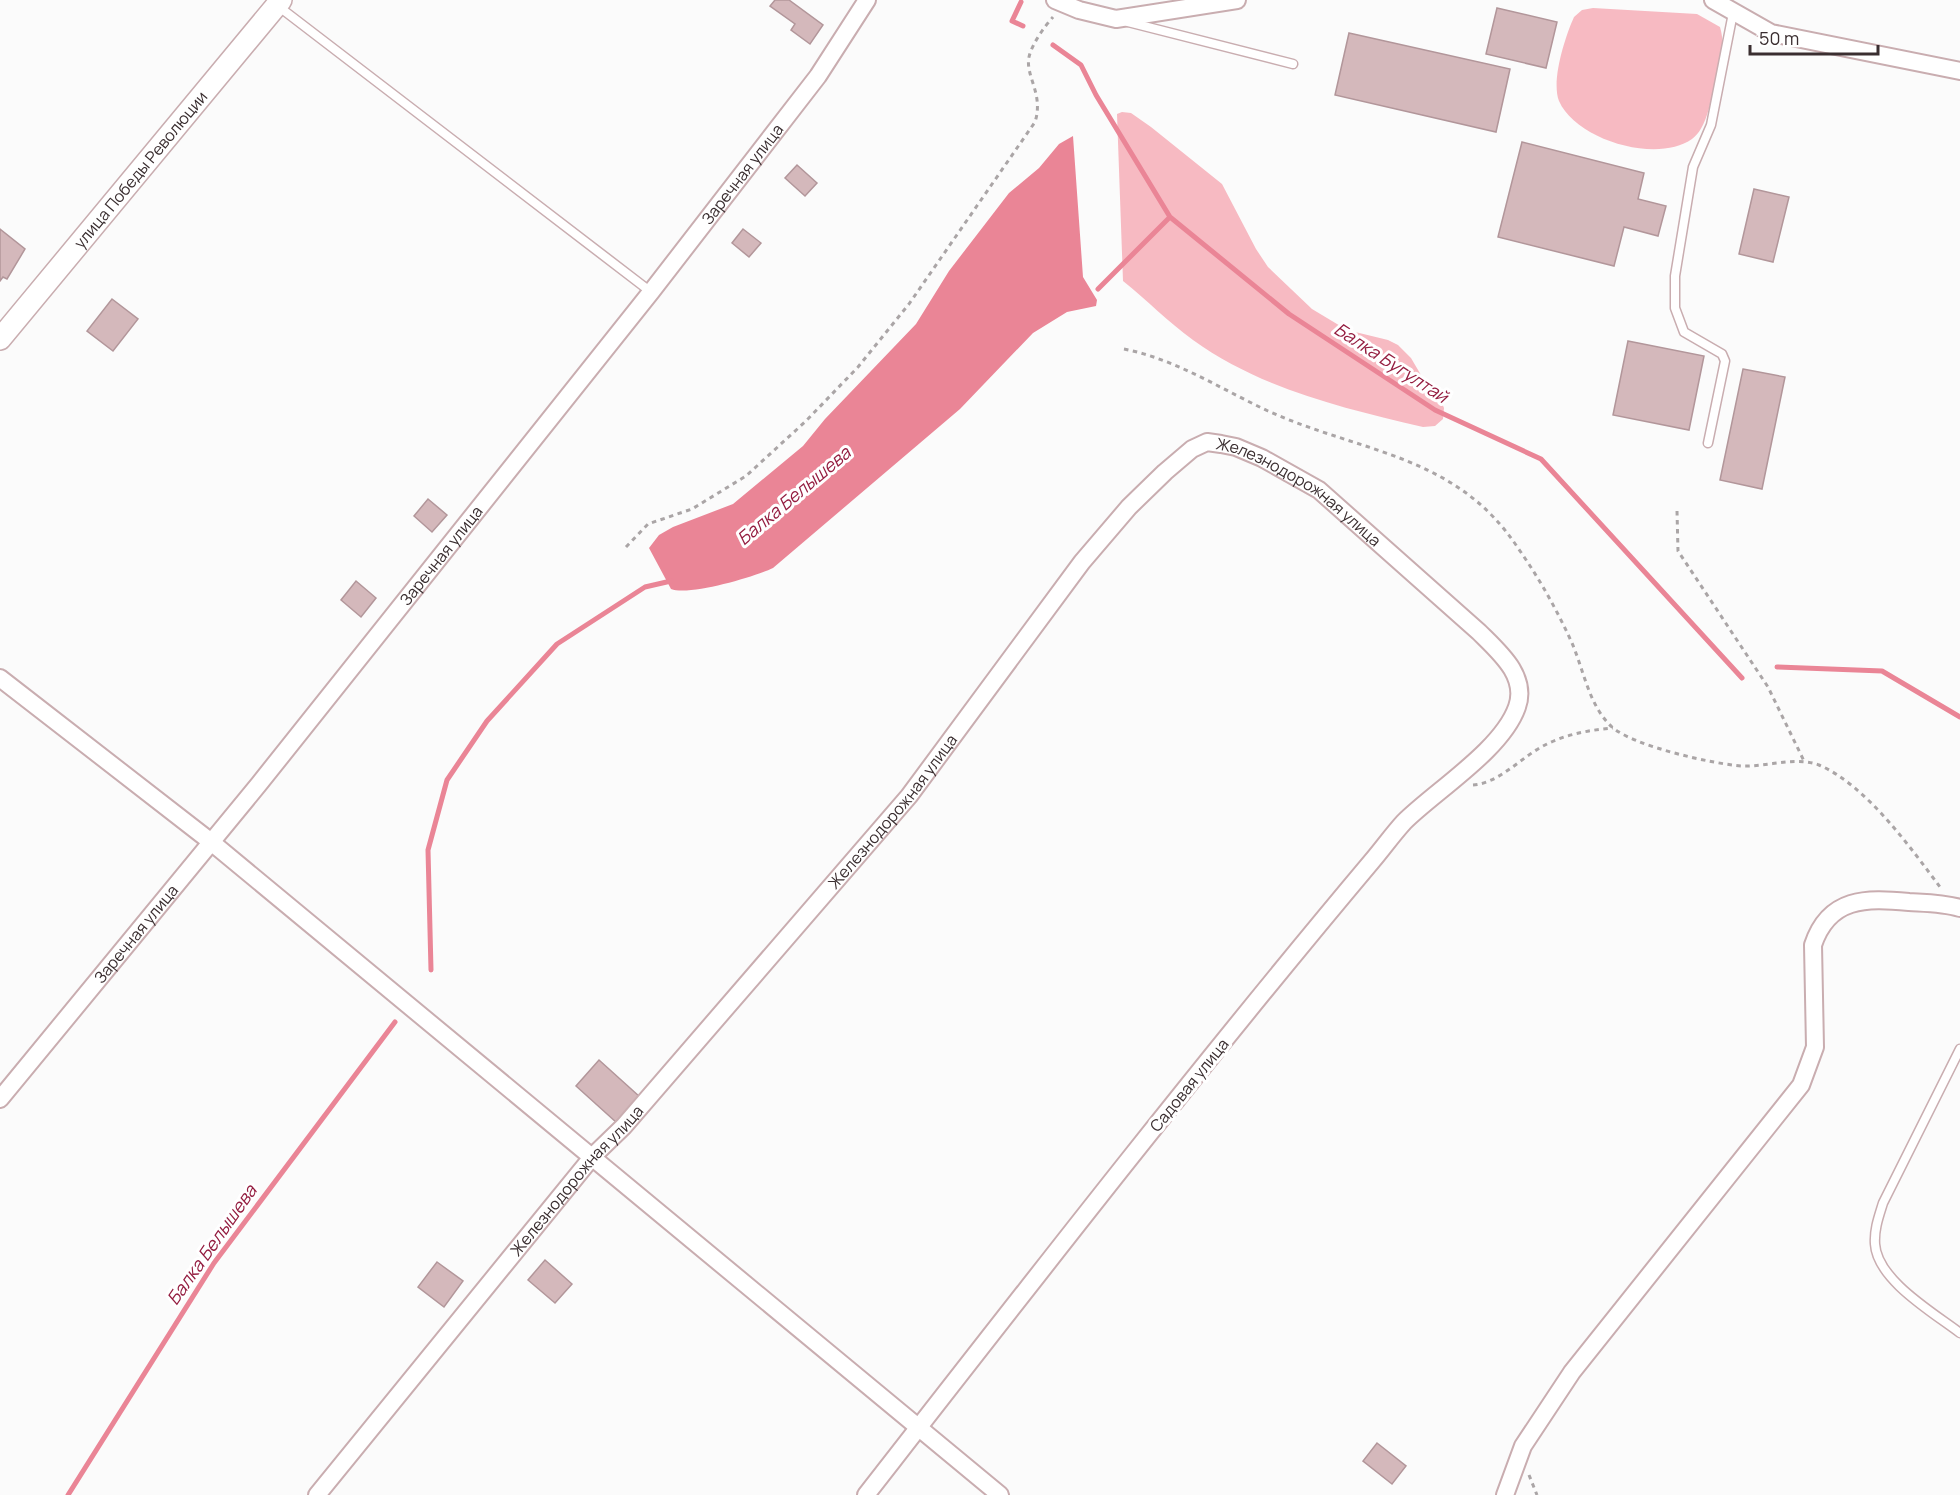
<svg xmlns="http://www.w3.org/2000/svg" width="1960" height="1495" font-family="Manrope,sans-serif">
	<rect width="100%" height="100%" fill="#fbfbfb"/>
	<path fill="#f7bac2" d="M1593,8L1697,14L1720,27C1726,47 1720,65 1715,85C1710,102 1707,128 1692,139C1657,164 1576,140 1559,101C1551,81 1565,37 1574,17L1582,10Z
		M1122,112L1131,113L1151,127L1222,184L1256,249L1268,267L1312,309L1347,330L1388,340L1398,345L1411,358L1428,387L1441,401L1444,408L1443,419L1435,426L1423,427C1343,408 1261,389 1193,340C1168,322 1147,300 1123,281L1117,114Z"/>
	<path fill="#ea8596" d="M1073,136L1083,277L1097,300L1096,306L1067,312L1033,333L960,409L773,568C754,577 690,596 671,589L649,548L659,535L673,527L733,504L803,446L825,419L916,324L949,271L1009,193L1039,168L1059,144Z"/>
	<g fill="none" stroke-linecap="round" stroke-linejoin="round">
		<path stroke="#ea8596" stroke-width="5" d="M1021,2L1012,21L1023,26
			M1053,45L1081,65L1096,95L1170,217L1289,314L1435,410L1541,459L1742,678
			M1098,289L1170,217
			M1777,667L1882,671L1960,717
			M431,970L428,850L447,780L487,721L557,644L645,587L671,581
			M68,1495L214,1263L395,1022"/>
	</g>
	<path fill="#d4b8bb" stroke="#b2969a" stroke-width="1.5" d="M775,0H789L823,25L810,44L791,30L795,24L770,6Z
		M1497,8L1557,22L1546,68L1486,54Z
		M1349,33L1510,69L1496,132L1335,95Z
		M1522,142L1644,173L1638,199L1666,206L1658,236L1624,227L1614,266L1498,237Z
		M797,165L817,183L805,196L785,178Z
		M1754,189L1789,197L1773,262L1739,254Z
		M0,229L25,249L7,279L3,277L0,281Z
		M743,229L761,243L749,257L732,243Z
		M112,299L138,319L113,351L87,331Z
		M1628,341L1704,356L1689,430L1613,415Z
		M1743,369L1785,377L1762,489L1720,480Z
		M428,499L447,515L432,532L414,516Z
		M356,581L376,598L361,617L341,600Z
		M599,1060L640,1097L617,1123L576,1086Z
		M545,1260L572,1284L555,1303L528,1280Z
		M437,1262L463,1281L444,1307L418,1287Z
		M1377,1443L1406,1466L1392,1484L1363,1461Z"/>
	<g fill="none" stroke-linecap="round" stroke-linejoin="round">
		<g stroke="#c9adb0" stroke-width="11">
			<path id="service" d="M278,6L651,292
				M1128,22L1293,64
				M1708,443L1725,361L1722,354L1684,332L1675,308V276L1693,167L1711,125L1733,13
				M1960,1049L1883,1203C1879,1216 1874,1229 1875,1244C1877,1280 1934,1313 1960,1333"/>
		</g>
		<g stroke="#c9adb0" stroke-width="20">
			<g id="minor">
				<path d="M1055,0L1079,10L1116,19L1237,0"/>
				<path d="M1713,0L1771,33L1960,71"/>
				<path d="M0,678L210,841L1000,1495"/>
				<path id="s1" d="M0,1099L259,784L651,292L818,76L867,0"/>
				<path id="s2" d="M317,1495L593,1156L624,1126L909,796L1082,562L1129,507L1165,472L1192,449L1207,442L1221,444L1236,447L1262,458L1319,490L1479,632C1499,652 1528,676 1517,707C1502,750 1435,791 1404,822C1393,834 1383,848 1372,861C1198,1068 1032,1282 866,1495"/>
				<path d="M1505,1495L1523,1446L1572,1372L1801,1085L1815,1047L1813,945C1829,897 1866,898 1909,902C1926,903 1944,903 1960,908"/>
			</g>
		</g>
		<g stroke="#c9adb0" stroke-width="24">
			<g id="tertiary">
				<path id="s3" d="M0,339L281,0"/>
			</g>
		</g>
		<path stroke="#aaa5a6" stroke-width="3" stroke-dasharray="4.5 4.5" stroke-linecap="butt" d="M1124,349C1175,359 1221,389 1268,411C1361,453 1456,454 1518,548C1539,578 1557,610 1572,643C1584,671 1589,706 1612,727C1633,746 1713,764 1742,766C1767,767 1796,756 1819,765C1866,785 1910,847 1940,887
			M1677,511L1678,551L1768,687L1804,761
			M626,547L648,524L692,509L746,476L806,421L858,367L909,304L1035,122C1044,94 1025,76 1029,57C1032,44 1044,27 1053,17
			M1473,785C1500,783 1521,757 1545,745C1566,734 1590,730 1613,728
			M1529,1475L1537,1495"/>
		<use href="#service" stroke="#fff" stroke-width="8"/>
		<use href="#minor" stroke="#fff" stroke-width="16"/>
		<use href="#tertiary" stroke="#fff" stroke-width="21"/>
	</g>
	<g text-anchor="middle" stroke-width="6" stroke-linejoin="round" paint-order="stroke">
		<g font-size="16" fill="#3a2e30" stroke="#fff">
			<text dy="6" stroke="none"><textPath href="#s3" startOffset="220">улица Победы Революции</textPath></text>
			<text dy="6" stroke="none"><textPath href="#s1" startOffset="1186">Заречная улица</textPath></text>
			<text dy="6" stroke="none"><textPath href="#s2" startOffset="1488">Железнодорожная улица</textPath></text>
			<text dy="6" stroke="none"><textPath href="#s1" startOffset="700">Заречная улица</textPath></text>
			<text dy="6" stroke="none"><textPath href="#s2" startOffset="894">Железнодорожная улица</textPath></text>
			<text dy="6" stroke="none"><textPath href="#s1" startOffset="214">Заречная улица</textPath></text>
			<text transform="translate(1189 1085) rotate(-51)" y="6">Садовая улица</text>
			<text dy="6" stroke="none"><textPath href="#s2" startOffset="408">Железнодорожная улица</textPath></text>
		</g>
		<g font-size="18" font-style="italic" fill="#941d40" stroke="#fff">
			<text transform="translate(1391 363) rotate(33)" y="6">Балка Бугултай</text>
			<text transform="translate(794 496) rotate(-40)" y="6">Балка Белышева</text>
			<text transform="translate(212 1245) rotate(-55)" y="6">Балка Белышева</text>
		</g>
	</g>
	<path d="M1750 45v9h128v-9" fill="none" stroke="#3a2e30" stroke-width="3"/>
	<text x="1759" y="45" font-size="18" fill="#3a2e30" stroke="#ffffff" stroke-width="4.5" paint-order="stroke">50 m</text>
</svg>
